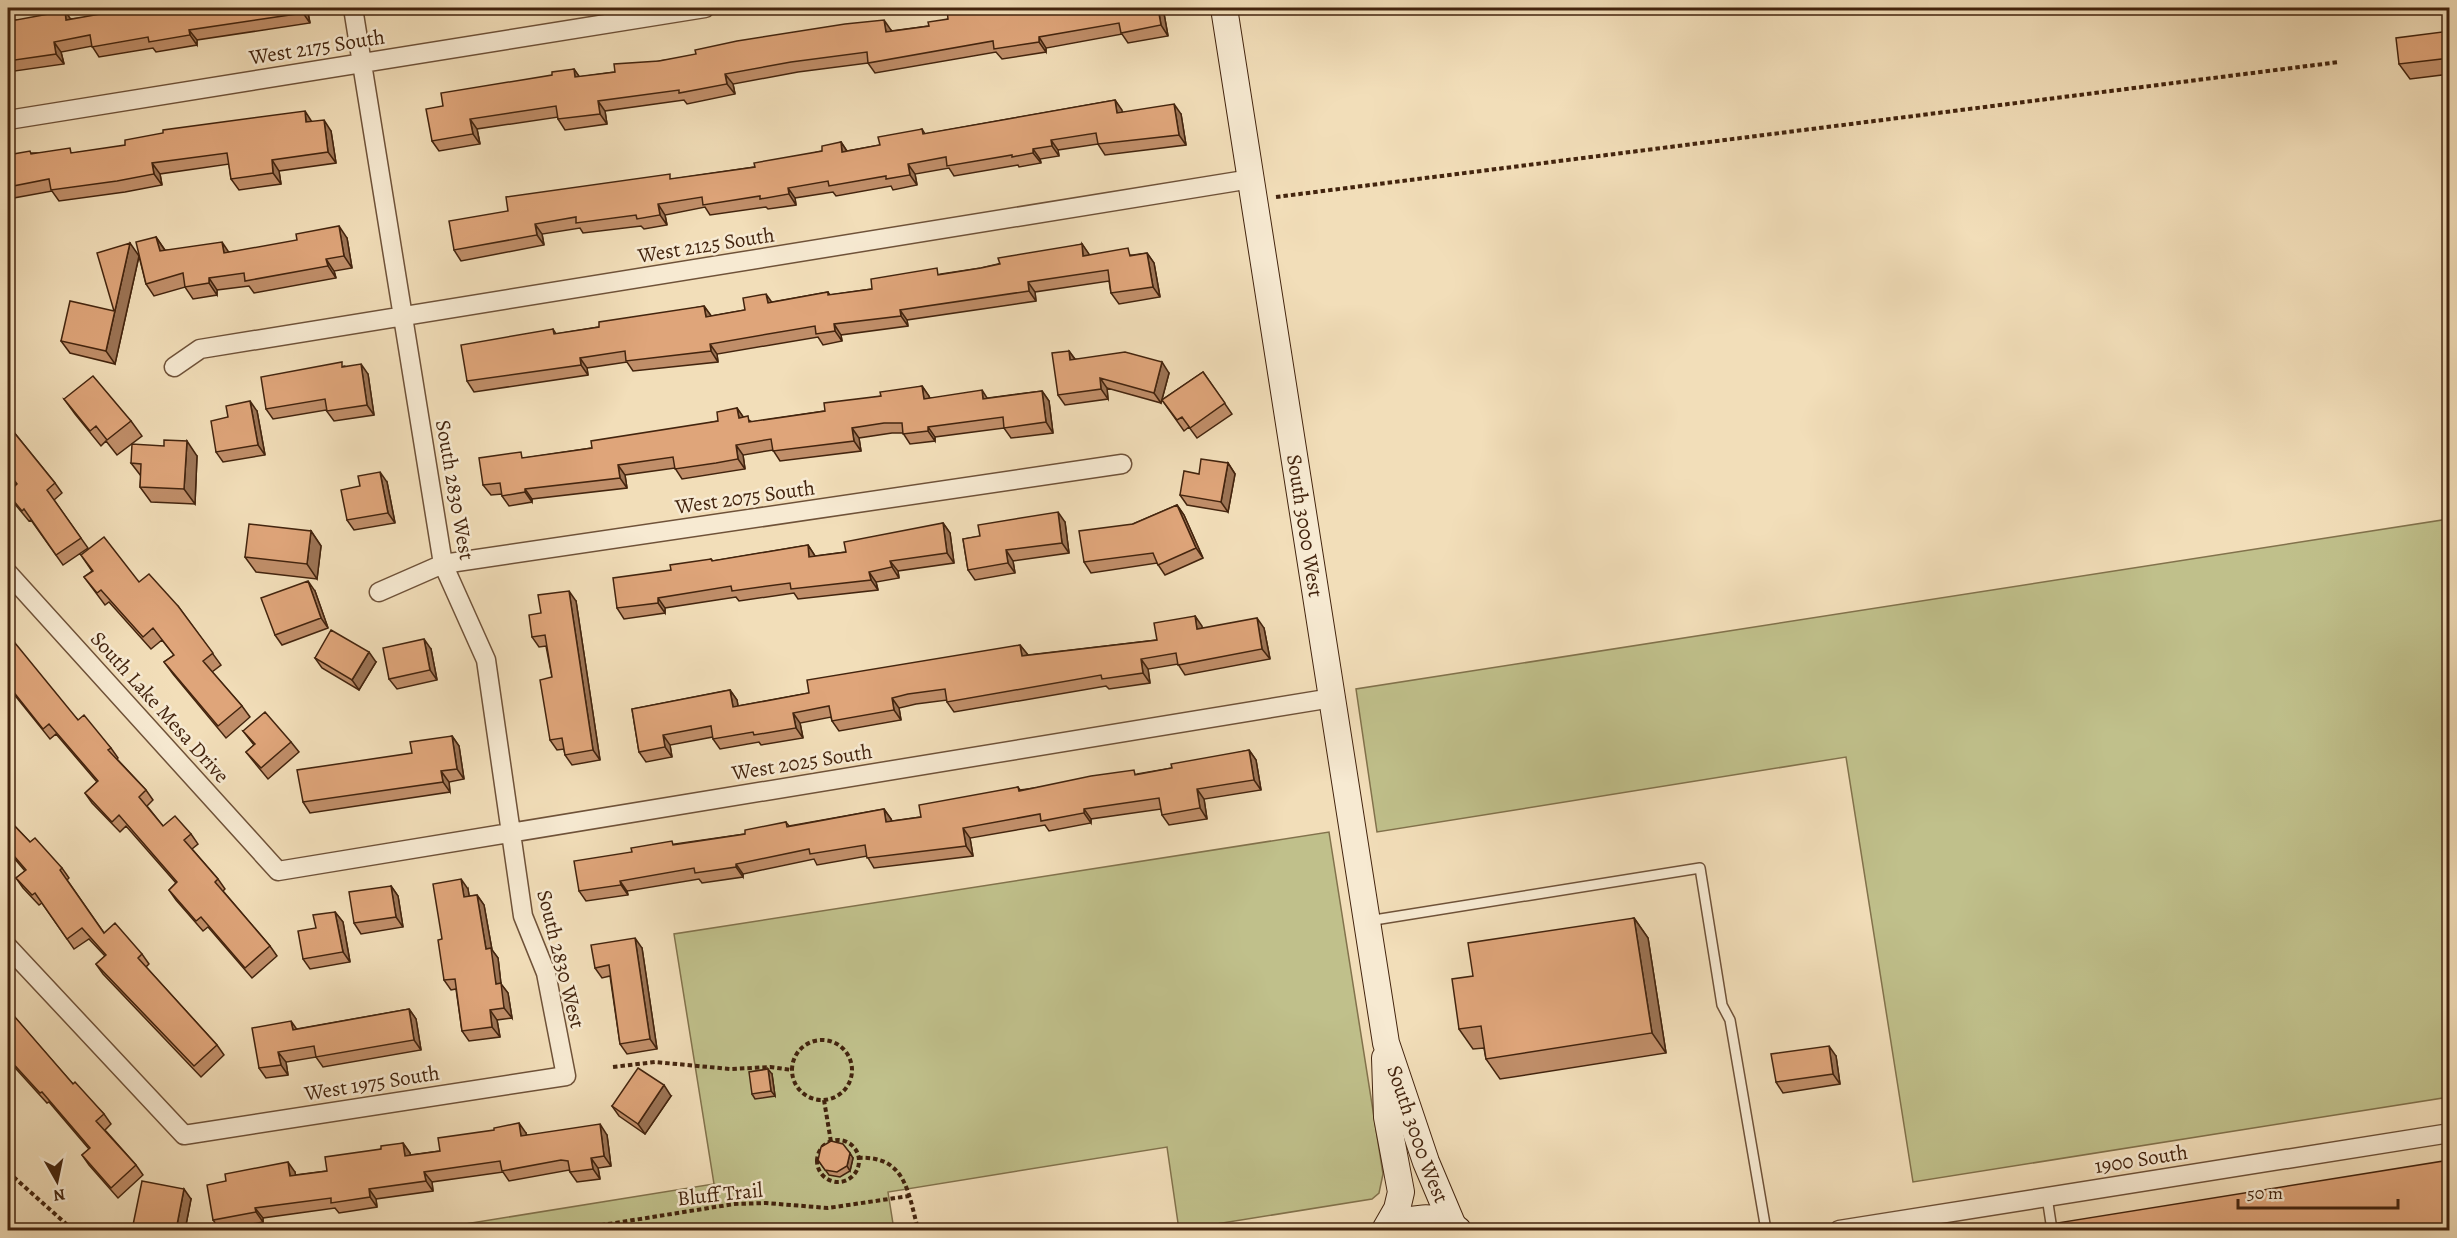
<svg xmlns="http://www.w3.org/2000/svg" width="2457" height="1238" font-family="Alegreya,serif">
	<rect width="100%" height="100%" fill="#f2deb9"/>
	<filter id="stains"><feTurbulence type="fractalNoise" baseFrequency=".00333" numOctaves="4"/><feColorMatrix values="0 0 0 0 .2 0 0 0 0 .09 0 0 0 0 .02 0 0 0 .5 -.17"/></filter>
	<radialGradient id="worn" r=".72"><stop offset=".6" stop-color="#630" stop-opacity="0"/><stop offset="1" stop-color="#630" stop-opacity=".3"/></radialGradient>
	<path fill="#c0c08b" stroke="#82724c" stroke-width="1.5" d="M2449,519V1097L1913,1182L1846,757L1377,832L1356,689Z
		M1329,832L1383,1174L1379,1193L1372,1199L1179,1230L1167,1147L888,1192L894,1230H428L714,1184L674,934Z"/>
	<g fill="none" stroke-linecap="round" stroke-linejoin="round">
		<g stroke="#6f5239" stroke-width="12">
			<path id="lane" d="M1368,921L1700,868L1722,1005L1730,1020L1766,1230
				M2047,1197L2052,1230"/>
		</g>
		<g stroke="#6f5239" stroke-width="21">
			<path id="street" d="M8,120L705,8
				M174,367L200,349L1251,179
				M8,573L278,871L1332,698
				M379,592L443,564L1122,464
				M8,947L184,1135L566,1076L546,973L523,916L486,660L443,564L353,8
				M1839,1230L2450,1133"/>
		</g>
		<g stroke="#43240e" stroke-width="28">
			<g id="secondary">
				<path id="s1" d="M1224,8L1386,1043L1426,1162L1453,1226"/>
				<path d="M1385,1058L1387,1117L1401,1192L1397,1209L1385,1230"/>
				<path d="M1388,1230C1408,1217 1437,1212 1458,1230"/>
			</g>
		</g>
		<path stroke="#43240e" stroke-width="4" stroke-dasharray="4.5 3" stroke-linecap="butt" d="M1276,197L2339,62
			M792 1070a30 30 0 1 1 60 0a30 30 0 1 1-60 0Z
			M613,1067L655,1062L730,1069L770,1067L792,1070
			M824,1100L831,1142
			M817 1161a21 21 0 1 1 42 0a21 21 0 1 1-42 0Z
			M858,1158C906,1155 908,1193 918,1229
			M8,1172L73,1230
			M571,1230L734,1204L766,1203L828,1208L909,1196"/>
		<use href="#lane" stroke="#f7ead2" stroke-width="9"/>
		<use href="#street" stroke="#f7ead2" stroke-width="18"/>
		<use href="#secondary" stroke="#f7ead2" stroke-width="26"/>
	</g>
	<path fill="#c08e69" stroke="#43240e" stroke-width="1.5" d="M307,8L310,23L197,40V45L156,52L153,48L99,57L92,46L61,52L64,64L8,72V12H9L15,20L70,19L132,14Z
		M962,8H1019L1021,11L1163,8L1168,36L1128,43L1122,34L1046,48V52L1002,59L996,52L875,73L868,63L798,72L733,84L735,94L687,104L684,100L605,111L607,124L565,130L558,119V117L477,129L480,144L439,151L432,141L443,106L574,69L579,77L615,72L659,61L891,30V31L929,26L948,19Z
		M2450,31V74L2410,79L2399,64Z
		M1115,100L1122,112L1181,114L1186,145L1105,155L1098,144L1058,150L1059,156L1040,159L1041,163L1019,167L1018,165L954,176L949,168L915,174L917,185L893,190L891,186L836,196L833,192L795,198L796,205L768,209L766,207L710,215L705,207L665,215L667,225L644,229L641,226L583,233L580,228L542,234L544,245L461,261L454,250L508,211L673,179L755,167L822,151L841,142L847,151L880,145L922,129L925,134Z
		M312,122L331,131L336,163L279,171L281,184L239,190L231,179L229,164L160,174L162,185L125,192L59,201L52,191L8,199V155L32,153H74Z
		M156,237L165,250L229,252L347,238L352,268L334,271L336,278L254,293L249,286L217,290V295L193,299L185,287L154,296L146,284L139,256L115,364L70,353L61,341L114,311L139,256Z
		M1082,244L1089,255H1133L1147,253L1154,263L1160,297L1119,304L1111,293L1109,281L1035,292L1036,301L907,320L908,326L841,335L842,341L823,345L818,337L717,354L718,362L633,371L627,362L587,368L588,375L474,392L467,381L553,329L556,334L599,327L704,306L711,316L745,310L772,302L828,292L830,295L872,289L941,274L981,268Z
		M1069,351L1075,359L1169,373L1161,403L1107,388L1108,399L1065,405L1058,395Z
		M344,366L368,374L374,415L334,421L326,410L273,419L266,409Z
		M1203,372L1232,414L1197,438L1189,427L1184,431L1162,400Z
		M922,386L930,398H988L1042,391L1049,401L1053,433L1011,438L1004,428L935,437V441L910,444L903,433H892L859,438L861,451L780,461L773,450L743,455L745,469L682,479L675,468L625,475L627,488L532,499V502L509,506L502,496V494L491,495L483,485L525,458L592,448L718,421L737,408L743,417L752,422L825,411L881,396Z
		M64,399L131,421L142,436L117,455L106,441L101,446L75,414Z
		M257,411L265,455L223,462L216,452L228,417Z
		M8,425L55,483L62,493L54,500L88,548L63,565L31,520L29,521L14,503L8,494L16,485L8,474Z
		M197,456L195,504L151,502L140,487L141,476L131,463Z
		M1228,463L1235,474L1228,512L1187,505L1180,495L1199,474Z
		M387,482L395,523L354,530L347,520Z
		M1177,505L1184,515L1203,558L1165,575L1157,563L1091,573L1084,562L1133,524Z
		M1065,522L1069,553L1013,561L1015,573L975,580L968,570L963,539Z
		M943,523L950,533L954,563L898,571L899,578L876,582L878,590L798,599L794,593L739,601L736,597L665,608V613L624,619L617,608L711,559L713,561L808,545L815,556L846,552Z
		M311,531L321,546L317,579L256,572L245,557Z
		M81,555L139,582L178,606L221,665L212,672L242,706L250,717L226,738L173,674L164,662L174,655L162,640L151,649L109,602L105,605L84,577L92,571Z
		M315,591L328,628L282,645L275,635Z
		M576,601L600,760L572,765L565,755L564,749L557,750L550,740L552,677L546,646L539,647L532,637L541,613Z
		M1195,616L1202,628H1264L1270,659L1185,675L1178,664L1148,669L1150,683L1109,689L1106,686L954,712L947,702V700L916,704L899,708L901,720L839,731L832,721L831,717L800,723L803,738L761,745L759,742L720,749L713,739V737L670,745L672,757L646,762L639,752L632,709L730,690L737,700L738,706L809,693L1020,645L1028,655L1157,640Z
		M8,649L78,720L111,748L118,758L117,759L146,790L153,800L147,806L163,826L191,834L198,844L192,849L218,879L225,889L223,891L270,946L277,956L252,978L208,927L203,931L176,900L169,890L176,883L126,826L120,832L92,803L85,793L97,782L56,734L50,739L13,693L8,698Z
		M431,649L437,680L397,689L389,679Z
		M315,658L376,662L359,690L322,668Z
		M243,731L291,742L299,752L268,779L254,762L246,752L254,745Z
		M452,736L459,746L464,779L449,782L450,792L310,813L303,802Z
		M1249,750L1256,760L1261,790L1204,799L1207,819L1169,825L1162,815L1161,809L1091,819V823L1049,831L1045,825L970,838L973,856L874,868L867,856L817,865L814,859L743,874V877L702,883L699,879L627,891L628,895L586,901L579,891L632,852L675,844L745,834L786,822L789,826L884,809L891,819L892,821L921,817L1018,787L1020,790L1137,774L1172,768Z
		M8,819L30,842L62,868L69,878L67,880L104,933L142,954L149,964L146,967L217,1045L224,1055L201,1077L103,974L96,964L105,956L89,939L74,949L42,903L39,905L23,888L16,878L25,871L9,852L8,854Z
		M391,886L398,896L403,927L361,934L354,923Z
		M468,889L469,896L477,895L484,905L492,950L498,958L501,984L508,993L512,1018L497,1020L500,1037L469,1041L462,1031L456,989L451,990L444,980L442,939Z
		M335,912L343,922L350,962L310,969L303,959L316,928Z
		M1634,918L1648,938L1666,1053L1500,1079L1486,1059L1484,1048L1473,1049L1459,1029L1473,976Z
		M642,948L657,1049L627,1054L620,1044L610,976L602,978L595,968Z
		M409,1009L416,1019L421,1050L323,1067L316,1057L286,1062L288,1075L266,1078L259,1068L297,1029Z
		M8,1010L73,1084L104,1114L111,1124L105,1130L136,1165L143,1175L118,1198L89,1165L82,1155L89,1149L49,1102L47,1103L8,1060Z
		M1836,1056L1840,1084L1783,1093L1776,1082Z
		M772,1074L775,1096L755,1099L752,1094Z
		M671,1096L645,1134L619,1116L612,1106Z
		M526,1133V1135H607L611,1166L598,1168L600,1179L577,1182L570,1172L569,1170L509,1181L503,1172L432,1182L433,1191L376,1199L377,1207L339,1213L335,1208L263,1218V1222L220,1230L213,1220L226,1181L295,1172V1175L327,1171L381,1149L403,1143L410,1153V1155L440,1151Z
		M853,1158L850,1171L840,1177L829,1175L818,1160Z
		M191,1199L185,1230H137L133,1225Z"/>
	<path fill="#9c7455" stroke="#43240e" stroke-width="1.5" d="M302,8H307L310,23L303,13Z
		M1015,8H1019L1021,10L1023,22L1016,11Z
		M1158,8H1163L1168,36L1161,25Z
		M65,11L72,21L66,20Z
		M9,12L16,22L11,21Z
		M884,20L891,30L893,42L886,32Z
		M189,30L197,40V45L190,35Z
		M1039,37L1046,48V52L1039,42Z
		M54,42L61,52L64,64L56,54Z
		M574,69L581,79L575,77Z
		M725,74L733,84L735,94L727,84Z
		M1115,100L1122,110L1124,123L1117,113Z
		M598,101L605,111L607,124L600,114Z
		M1174,104L1181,114L1186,145L1179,135Z
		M305,111L312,122H306Z
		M470,119L477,129L480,144L473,134Z
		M324,120L331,131L336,163L328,152Z
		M1051,140L1058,150L1059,156L1052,146Z
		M841,142L848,153L842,152Z
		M1033,149L1040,159L1041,163L1033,153Z
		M272,160L279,171L281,184L273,173Z
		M152,163L160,174L162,185L154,174Z
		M908,164L915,174L917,185L910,175Z
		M788,188L795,198L796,205L789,194Z
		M658,204L665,215L667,225L660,215Z
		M535,224L542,234L544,245L537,235Z
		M339,226L347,238L352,268L344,256Z
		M156,237L164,249L169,263L160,251Z
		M222,242L230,254L224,253Z
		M130,243L139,256L115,364L106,351Z
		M1082,244L1089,254L1091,266L1083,256Z
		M1147,253L1154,263L1160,297L1153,287Z
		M326,259L334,271L336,278L328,266Z
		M209,278L217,290V295L209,283Z
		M1028,282L1035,292L1036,301L1029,291Z
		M766,294L773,304L768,303Z
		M704,306L712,317H706Z
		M900,310L907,320L908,326L901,316Z
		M834,324L841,335L842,341L835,331Z
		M710,344L717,354L718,362L711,351Z
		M1069,351L1076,361L1070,360Z
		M580,358L587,368L588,375L581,365Z
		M1162,362L1169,373L1161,403L1154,393Z
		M361,364L368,374L374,415L367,405Z
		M1100,378L1107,388L1108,399L1101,389Z
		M922,386L929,396L931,409L924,399Z
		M982,390L989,401L983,399Z
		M1042,391L1049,401L1053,433L1046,422Z
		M250,401L257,411L265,455L258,445Z
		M737,408L744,418H739Z
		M928,427L935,437V441L928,431Z
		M852,428L859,438L861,451L854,441Z
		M187,441L197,456L195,504L184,489Z
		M736,445L743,455L745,469L738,459Z
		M1228,463L1235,474L1228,512L1221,502Z
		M618,465L625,475L627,488L620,478Z
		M380,472L387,482L395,523L388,513Z
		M525,489L532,499V502L525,492Z
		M1177,505L1184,515L1203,558L1196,548Z
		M1058,512L1065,522L1069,553L1062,543Z
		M943,523L950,533L954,563L947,553Z
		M311,531L321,546L317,579L307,564Z
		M808,545L815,556L816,567L809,557Z
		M1006,550L1013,561L1015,573L1008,563Z
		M890,561L898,571L899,578L892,567Z
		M869,572L876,582L878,590L871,580Z
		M308,581L315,591L328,628L321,618Z
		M569,591L576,601L600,760L593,750Z
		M658,598L665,608V613L658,603Z
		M1195,616L1202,626L1204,639L1197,629Z
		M1257,618L1264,628L1270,659L1262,649Z
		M424,639L431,649L437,680L430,670Z
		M1020,645L1028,655L1022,656Z
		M369,652L376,662L359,690L352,680Z
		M1141,659L1148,669L1150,683L1143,673Z
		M730,690L737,700L740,717L733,707Z
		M892,698L899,708L901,720L894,710Z
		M793,713L800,723L803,738L796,728Z
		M663,735L670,745L672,757L665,747Z
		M452,736L459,746L464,779L457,769Z
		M1249,750L1256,760L1261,790L1254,780Z
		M441,771L449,782L450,792L443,782Z
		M1197,789L1204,799L1207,819L1200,808Z
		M884,809L891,819L893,832L886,822Z
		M1084,809L1091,819V823L1084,813Z
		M963,828L970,838L973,856L966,846Z
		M736,864L743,874V877L736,867Z
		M461,879L468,889L471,907L464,897Z
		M620,881L627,891L628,895L621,885Z
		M391,886L398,896L403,927L396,917Z
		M477,895L484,905L492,950L498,958L501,984L508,993L512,1018L504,1008L496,984L486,949Z
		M335,912L343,922L350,962L343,952Z
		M1634,918L1648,938L1666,1053L1652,1033Z
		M635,938L642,948L657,1049L650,1039Z
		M409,1009L416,1019L421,1050L414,1040Z
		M490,1010L497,1020L500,1037L492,1027Z
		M291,1021L298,1031L293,1030Z
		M1829,1046L1836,1056L1840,1084L1833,1074Z
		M278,1052L286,1062L288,1075L281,1065Z
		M768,1069L772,1074L775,1096L771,1091Z
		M664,1085L671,1096L645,1134L638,1124Z
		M519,1123L526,1133L528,1146L521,1136Z
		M600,1124L607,1135L611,1166L604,1156Z
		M403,1143L410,1153L412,1166L405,1156Z
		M850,1153L853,1158L850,1171L847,1166Z
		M591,1158L598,1168L600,1179L593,1169Z
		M288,1162L295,1172L297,1186L290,1176Z
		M424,1172L432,1182L433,1191L426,1181Z
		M184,1189L191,1199L185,1230H176Z
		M369,1189L376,1199L377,1207L370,1197Z
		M255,1208L263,1218V1222L256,1212Z"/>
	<path fill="#dfa57a" stroke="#43240e" stroke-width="1.5" d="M166,8H302L303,13L189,30L190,35L149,42L148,37L92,47L90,35L54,42L56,54L8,61V12H9L11,21L65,11L66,20L128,9L129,14Z
		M962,8H1015L1016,11L1042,8H1158L1161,25L1121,33L1119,23L1039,37V42L994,49L993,41L868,63L867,52L791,62L725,74L727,84L679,93V90L598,101L600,114L558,119L556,106L470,119L473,134L432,141L426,109L443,106L441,93L552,75V72L574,69L575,77L615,72L614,64L659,61L696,54L695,50L737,41L845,24L884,20L886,32L929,26L928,22L948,19L947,10Z
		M2450,31V58L2399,64L2396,38Z
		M1115,100L1117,113L1174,104L1179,135L1098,144L1096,133L1051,140L1052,146L1033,149V153L1012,157V155L947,166L946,157L908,164L910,175L886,179V176L829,186L828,181L788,188L789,194L760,199V196L703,205L702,197L658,204L660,215L637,219L636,215L576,223V217L535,224L537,235L454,250L449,221L508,211L506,197L670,174V179L755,167L754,163L822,151V146L841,142L842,152L880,145L878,137L922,129L923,134Z
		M305,111L306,122L324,120L328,152L272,160L273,173L231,179L227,153L152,163L154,174L117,181L51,190L49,179L8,187V155L30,151L31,154L70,148L71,153L125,145V140L163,133V130Z
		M339,226L344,256L326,259L328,266L245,281L244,273L209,278V283L185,287L183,273L146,284L136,242L156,237L160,251L222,242L224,253L297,240L296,234Z
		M130,243L106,351L61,341L70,301L114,311L97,253Z
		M1082,244L1083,256L1128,248L1130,256L1147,253L1153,287L1111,293L1108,270L1028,282L1029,291L900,310L901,316L834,324L835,331L816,334L815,326L710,344L711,351L626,361L625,351L580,358L581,365L467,381L461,345L553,329L554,334L599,327V322L704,306L706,317L745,310L743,298L766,294L768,303L828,292V295L872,289L871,279L937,268L938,275L981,268L1000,264L998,258Z
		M1069,351L1070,360L1125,352L1162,362L1154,393L1100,378L1101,389L1058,395L1052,353Z
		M342,362V367L361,364L367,405L327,411L325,399L266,409L261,377Z
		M1203,372L1225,403L1190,428L1182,417L1177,420L1162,400Z
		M93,376L131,421L107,440L96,426L90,431L64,399Z
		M922,386L924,399L982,390L983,399L1042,391L1046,422L1004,428L1003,417L928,427V431L903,434L902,423H884L852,428L854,441L773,451L771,439L736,445L738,459L716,463L675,469L673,457L618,465L620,478L525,489V492L502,496L500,483L483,485L479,458L521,452L522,458L592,448L591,441L718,421L717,412L737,408L739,418L748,416L749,422L825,411L824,403L881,396L880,392Z
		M250,401L258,445L216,452L211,421L228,417L226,406Z
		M8,425L55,483L47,490L81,538L56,555L24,509L22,511L8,494V493L17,484L8,472Z
		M164,440L187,441L184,489L140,487L141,464L131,463L132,444L164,446Z
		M1201,459L1228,463L1221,502L1180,495L1184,471L1199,474Z
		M380,472L388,513L347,520L341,490L360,486L358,476Z
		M1177,505L1196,548L1158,565L1153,553L1084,562L1079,531L1133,524Z
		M1058,512L1062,543L1006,550L1008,563L968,570L963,539L980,536L978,525Z
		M943,523L947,553L890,561L892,567L869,572L871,580L791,589L790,583L732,591L731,586L658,598V603L617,608L613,578L671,570L670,565L711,559L712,561L808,545L809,557L846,552L844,542Z
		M249,524L311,531L307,564L245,557Z
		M104,537L139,582L149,574L178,606L213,653L203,661L242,706L218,726L164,662L174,655L153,628L143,637L101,590L97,593L84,577L93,571L81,555Z
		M308,581L321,618L275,635L261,598Z
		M569,591L593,750L565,755L562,738L550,740L540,680L552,677L545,635L532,637L529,615L541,613L538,595Z
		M1195,616L1197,629L1257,618L1262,649L1178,665L1176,653L1141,659L1143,673L1102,679L1101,675L947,702L945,689L908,694L892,698L894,710L832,721L829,706L793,713L796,728L754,735L753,732L713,739L711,726L663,735L665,747L639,752L632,709L730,690L733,707L809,693L807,680L1020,645L1022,656L1157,640L1154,623Z
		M331,630L369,652L352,680L315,658Z
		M424,639L430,670L389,679L383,648Z
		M15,643L78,720L84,715L111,748L108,750L146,790L139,797L163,826L175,816L191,834L184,840L218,879L215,882L270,946L245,968L201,917L196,921L169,890L177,882L119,815L112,822L85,793L98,781L49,724L43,729L8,685V649Z
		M265,712L291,742L261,768L246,752L255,744L243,731Z
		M452,736L457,769L441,771L443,782L303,802L297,770L412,753L410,742Z
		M1249,750L1254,780L1197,789L1200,808L1162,815L1159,798L1084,809V813L1041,821L1040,814L963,828L966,846L867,858L865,845L810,854L809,849L736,864V867L695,873L694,868L620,881L621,885L579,891L574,861L632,852L631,848L672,841L673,845L745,834V830L786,822L787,827L884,809L886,822L921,817L919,805L1018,787L1019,791L1091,776L1134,770L1135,775L1172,768L1171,764Z
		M8,819L30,842L35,838L62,868L60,870L104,933L115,923L142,954L138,958L217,1045L194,1066L96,964L106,955L82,928L67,939L35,893L32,895L16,878L26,870L8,849Z
		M461,879L464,897L477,895L486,949L491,948L496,984L501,983L504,1008L490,1010L492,1027L462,1031L455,979L444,980L438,940L442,939L433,884Z
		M391,886L396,917L354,923L349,892Z
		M335,912L343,952L303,959L298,931L316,928L313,915Z
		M1634,918L1652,1033L1486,1059L1481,1026L1459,1029L1452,979L1473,976L1468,943Z
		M635,938L650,1039L620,1044L609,965L595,968L591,945Z
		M8,1009L73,1084L75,1082L104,1114L96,1121L136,1165L111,1188L82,1155L90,1148L42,1092L40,1093L8,1058Z
		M409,1009L414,1040L316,1057L314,1046L278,1052L281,1065L259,1068L252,1028L291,1021L293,1030Z
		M1829,1046L1833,1074L1776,1082L1771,1054Z
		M638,1068L664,1085L638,1124L612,1106Z
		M768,1069L771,1091L752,1094L749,1072Z
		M519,1123L521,1136L600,1124L604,1156L591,1158L593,1169L570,1172L568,1161L561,1160L502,1171L500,1161L424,1172L426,1181L369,1189L370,1197L331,1203V1198L255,1208L256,1212L213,1220L207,1185L226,1181L225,1174L288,1162L290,1176L327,1171L325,1157L381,1149V1146L403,1143L405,1156L440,1151L438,1138L494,1130V1128Z
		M831,1141L843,1144L850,1153L847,1166L837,1172L825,1170L818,1160L821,1147Z
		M2450,1160V1230H2058L2057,1223Z
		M142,1181L184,1189L176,1230H161L133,1225Z"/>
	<g text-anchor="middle" stroke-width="5" stroke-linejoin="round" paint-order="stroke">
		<g font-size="21" fill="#43240e" stroke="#f7ead2">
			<text transform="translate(317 47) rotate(-9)" y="7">West 2175 South</text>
			<text transform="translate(706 245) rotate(-9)" y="7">West 2125 South</text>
			<text transform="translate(455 490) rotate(80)" y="7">South 2830 West</text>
			<text transform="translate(745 497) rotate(-8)" y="7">West 2075 South</text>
			<text dy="7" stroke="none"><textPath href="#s1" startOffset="524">South 3000 West</textPath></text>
			<text transform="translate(160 707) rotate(48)" y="7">South Lake Mesa Drive</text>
			<text transform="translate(802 762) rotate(-9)" y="7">West 2025 South</text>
			<text transform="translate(561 959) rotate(76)" y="7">South 2830 West</text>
			<text transform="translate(372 1083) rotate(-9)" y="7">West 1975 South</text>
			<text dy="7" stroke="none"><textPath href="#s1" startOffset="1144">South 3000 West</textPath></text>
			<text transform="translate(2141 1159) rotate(-9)" y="7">1900 South</text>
			<text transform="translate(720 1194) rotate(-6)" y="7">Bluff Trail</text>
		</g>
	</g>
	<rect width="2457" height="1238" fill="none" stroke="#f2deb9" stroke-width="30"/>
	<rect x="9" y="9" width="2439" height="1220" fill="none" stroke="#43240e" stroke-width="3"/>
	<rect x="15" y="15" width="2427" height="1208" fill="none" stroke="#43240e" stroke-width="1.5"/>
	<g transform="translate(57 1181) rotate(171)" stroke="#f7ead2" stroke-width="4.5" paint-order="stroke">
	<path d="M0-4.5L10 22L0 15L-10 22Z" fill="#43240e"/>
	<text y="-9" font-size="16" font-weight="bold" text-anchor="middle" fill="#43240e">N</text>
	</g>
	<path d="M2238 1199v9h160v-9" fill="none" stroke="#43240e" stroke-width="3"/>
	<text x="2247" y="1199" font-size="18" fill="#43240e" stroke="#f7ead2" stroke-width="4.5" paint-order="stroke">50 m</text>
	<rect width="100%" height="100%" filter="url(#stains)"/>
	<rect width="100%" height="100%" fill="url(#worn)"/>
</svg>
